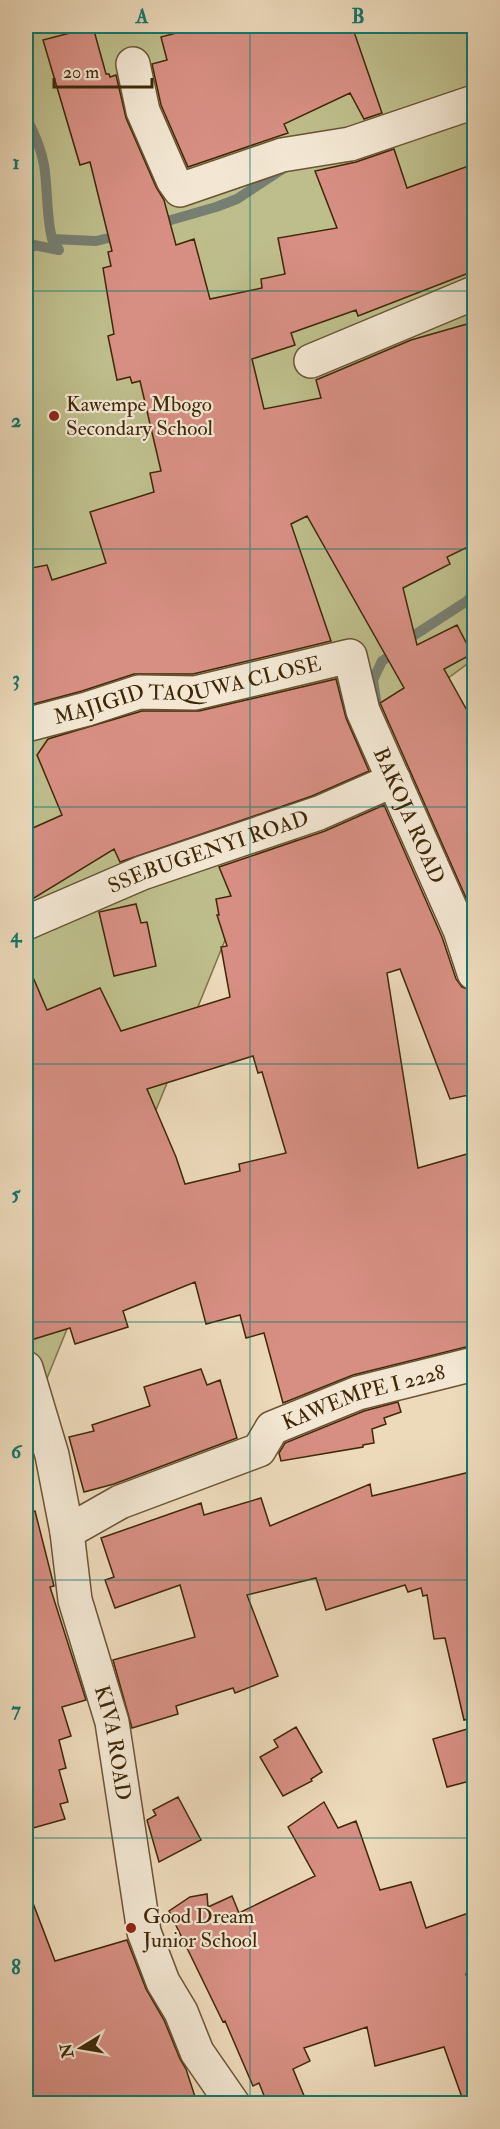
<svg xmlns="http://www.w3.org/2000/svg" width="500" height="2129" font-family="'IM FELL Double Pica',serif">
	<rect width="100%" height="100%" fill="#eddabb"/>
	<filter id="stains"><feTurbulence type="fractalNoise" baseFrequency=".00333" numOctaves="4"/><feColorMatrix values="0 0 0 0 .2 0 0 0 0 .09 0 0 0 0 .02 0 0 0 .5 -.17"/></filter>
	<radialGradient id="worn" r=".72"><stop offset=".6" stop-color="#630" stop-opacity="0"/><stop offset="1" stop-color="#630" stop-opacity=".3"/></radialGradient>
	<path fill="#bebe8c" stroke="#7f734a" stroke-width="1.5" d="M26,26H474V659L384,725L232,923L26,1430Z"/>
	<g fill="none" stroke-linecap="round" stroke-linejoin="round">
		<path stroke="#777f72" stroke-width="10" d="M26,51V57
			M26,117C34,132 41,148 44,165C48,190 46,214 52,239
			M157,224L216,207L237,199L284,168
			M26,253L34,245L59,250L52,239L96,241L122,235
			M376,700L373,680L382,661L398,651L413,636L467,601L474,593"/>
	</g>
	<path fill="#d78f83" stroke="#402807" stroke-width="1.5" fill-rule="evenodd" d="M203,26H352L382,113L364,119L350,93L284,124L288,133L188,167L161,105L152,64L167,60L161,37Z
		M93,27L106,74H109L110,77L116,75L126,118L156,187L164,200L176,245L194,239L210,299L262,288L261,279L285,274L278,238L337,228L315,171L356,162L394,149L407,188L474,164V271L358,316L356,310L291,333L295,345L252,359L264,409L321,398L316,380L411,340L474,322V544L447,557L450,564L403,588L417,645L457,625L472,654L444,669L474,723V916L381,705L380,703L404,688L307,516L291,524L331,641L193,674H134L82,691L26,706V569L47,565L52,580L106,563L90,512L154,492L150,473L161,471L140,381L132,383L130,377L117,380L108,336L114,334L103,268L111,266L108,252L112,251L90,162L80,165L43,40Z
		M336,679L346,718L369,771L312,796L120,862L114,849L26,903V831L62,815L37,755L48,739L142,711H199Z
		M384,805L442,937L456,979L462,987L474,991V1094L450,1099L400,969L387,973L418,1168L474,1152V1345L353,1375L283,1403L264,1333L246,1338L240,1315L206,1324L195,1282L123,1311L128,1327L75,1344L70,1328L31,1340L26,1325V961L47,1010L100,988L121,1031L230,997L221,947L227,946L217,915H219L216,899L231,896L219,867L325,831ZM253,1056L258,1073L262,1072L286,1153L239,1164L240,1171L185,1184L176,1157L147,1089Z
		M136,904L141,923L147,922L156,966L114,976L99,912Z
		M201,1369L207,1385L220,1380L237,1438L114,1484L84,1492L69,1437L94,1431L92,1425L150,1406L144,1387Z
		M398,1402L401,1412L384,1418L386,1424L372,1429L374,1443L363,1445V1447L281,1461L279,1453L285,1443L364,1411Z
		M474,1471V1718L464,1720L445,1638L434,1639L427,1595L423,1596L421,1588L408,1592L405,1585L326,1610L316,1578L247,1595L278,1676L235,1693L233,1688L176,1706L178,1714L132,1728L113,1660L195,1637L180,1585L115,1608L105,1580L114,1577L101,1538L201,1503L204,1515L261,1498L270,1526L370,1484L372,1496Z
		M35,1511L54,1586L50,1587L86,1700L62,1707L71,1736L59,1740L66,1768L59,1770L68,1802L60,1804L65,1819L26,1830V1512Z
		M296,1727L322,1772L311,1779L312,1781L283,1796L260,1757L278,1747L274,1740Z
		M474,1727V1780L447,1787L433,1739Z
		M178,1797L201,1840L159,1862L147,1820L156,1815L153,1810Z
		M324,1802L338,1828L356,1821L380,1890L411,1882L426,1928L474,1911V1972L466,1974L474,1999V2103H464L444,2047L375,2066L367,2027L304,2048L310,2061L293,2069L307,2103H267L259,2083L253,2086L225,2021L223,2022L169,1911L190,1897L207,1894L208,1907L232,1896L239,1913L315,1876L288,1827Z
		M28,1890L55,1961L127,1940L146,1989L164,2020L180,2059L186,2069L197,2103H26V1891Z"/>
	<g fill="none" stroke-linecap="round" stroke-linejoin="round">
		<g stroke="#6b5434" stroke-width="36">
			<g id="minor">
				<path d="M133,64L143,111L173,180L180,190L282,155L350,144L474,102"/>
				<path d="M311,361L474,293"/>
				<path id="s1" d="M26,725L87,709L139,692L195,693L350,656L363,711L460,930L474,973"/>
				<path id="s2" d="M26,923L142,873L319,813L394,780"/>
				<path id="s3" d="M26,1368L52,1455L67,1532L75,1600L112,1722L144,1932L163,1982L181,2012L197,2052L233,2104"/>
				<path id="s4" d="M67,1532L120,1502L259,1450L272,1428L358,1393L474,1364"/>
			</g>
		</g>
		<use href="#minor" stroke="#f3e7d3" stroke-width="33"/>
	</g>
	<path fill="none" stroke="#0f766e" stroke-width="1.5" stroke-opacity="0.55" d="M250,26V2104M26,291H474M26,549H474M26,807H474M26,1064H474M26,1322H474M26,1580H474M26,1838H474"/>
	<g fill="#8f2418" stroke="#f3e7d3" stroke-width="2">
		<circle cx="54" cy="416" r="6"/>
		<circle cx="131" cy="1928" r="6"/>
	</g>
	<g text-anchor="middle" stroke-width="4.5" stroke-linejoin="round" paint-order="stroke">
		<g font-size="21" fill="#402807" stroke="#f3e7d3" text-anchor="start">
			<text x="66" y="411">Kawempe Mbogo<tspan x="66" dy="24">Secondary School</tspan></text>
			<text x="143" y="1923">Good Dream<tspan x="143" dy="24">Junior School</tspan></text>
		</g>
		<g font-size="21" fill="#402807" stroke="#f3e7d3">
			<text dy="7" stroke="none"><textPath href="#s1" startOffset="166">MAJIGID TAQUWA CLOSE</textPath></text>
			<text dy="7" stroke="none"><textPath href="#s1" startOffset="504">BAKOJA ROAD</textPath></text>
			<text dy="7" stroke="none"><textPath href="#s2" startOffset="196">SSEBUGENYI ROAD</textPath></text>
			<text dy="7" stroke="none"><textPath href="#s4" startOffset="332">KAWEMPE I 2228</textPath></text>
			<text dy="7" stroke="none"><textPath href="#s3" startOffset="386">KIVA ROAD</textPath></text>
		</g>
	</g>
	<rect width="500" height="2129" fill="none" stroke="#eddabb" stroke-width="66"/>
	<g transform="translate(81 2048) rotate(259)" stroke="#f3e7d3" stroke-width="4.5" paint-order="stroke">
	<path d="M0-4.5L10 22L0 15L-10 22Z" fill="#402807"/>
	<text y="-9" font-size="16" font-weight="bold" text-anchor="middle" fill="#402807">N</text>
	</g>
	<path d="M54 78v9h98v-9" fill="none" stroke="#402807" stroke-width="3"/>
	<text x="63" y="78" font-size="18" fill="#402807" stroke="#f3e7d3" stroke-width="4.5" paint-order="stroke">20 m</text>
	<rect x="33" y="33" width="434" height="2063" fill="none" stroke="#0f766e" stroke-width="2"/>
	<g font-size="20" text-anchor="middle" font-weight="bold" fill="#0f766e">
		<text x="142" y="23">A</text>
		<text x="358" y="23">B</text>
		<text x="16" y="169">1</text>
		<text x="16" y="427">2</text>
		<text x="16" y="685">3</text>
		<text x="16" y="942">4</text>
		<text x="16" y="1200">5</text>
		<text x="16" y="1458">6</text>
		<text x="16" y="1716">7</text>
		<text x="16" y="1974">8</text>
	</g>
	<rect width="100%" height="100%" filter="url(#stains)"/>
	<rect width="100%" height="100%" fill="url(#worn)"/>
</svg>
